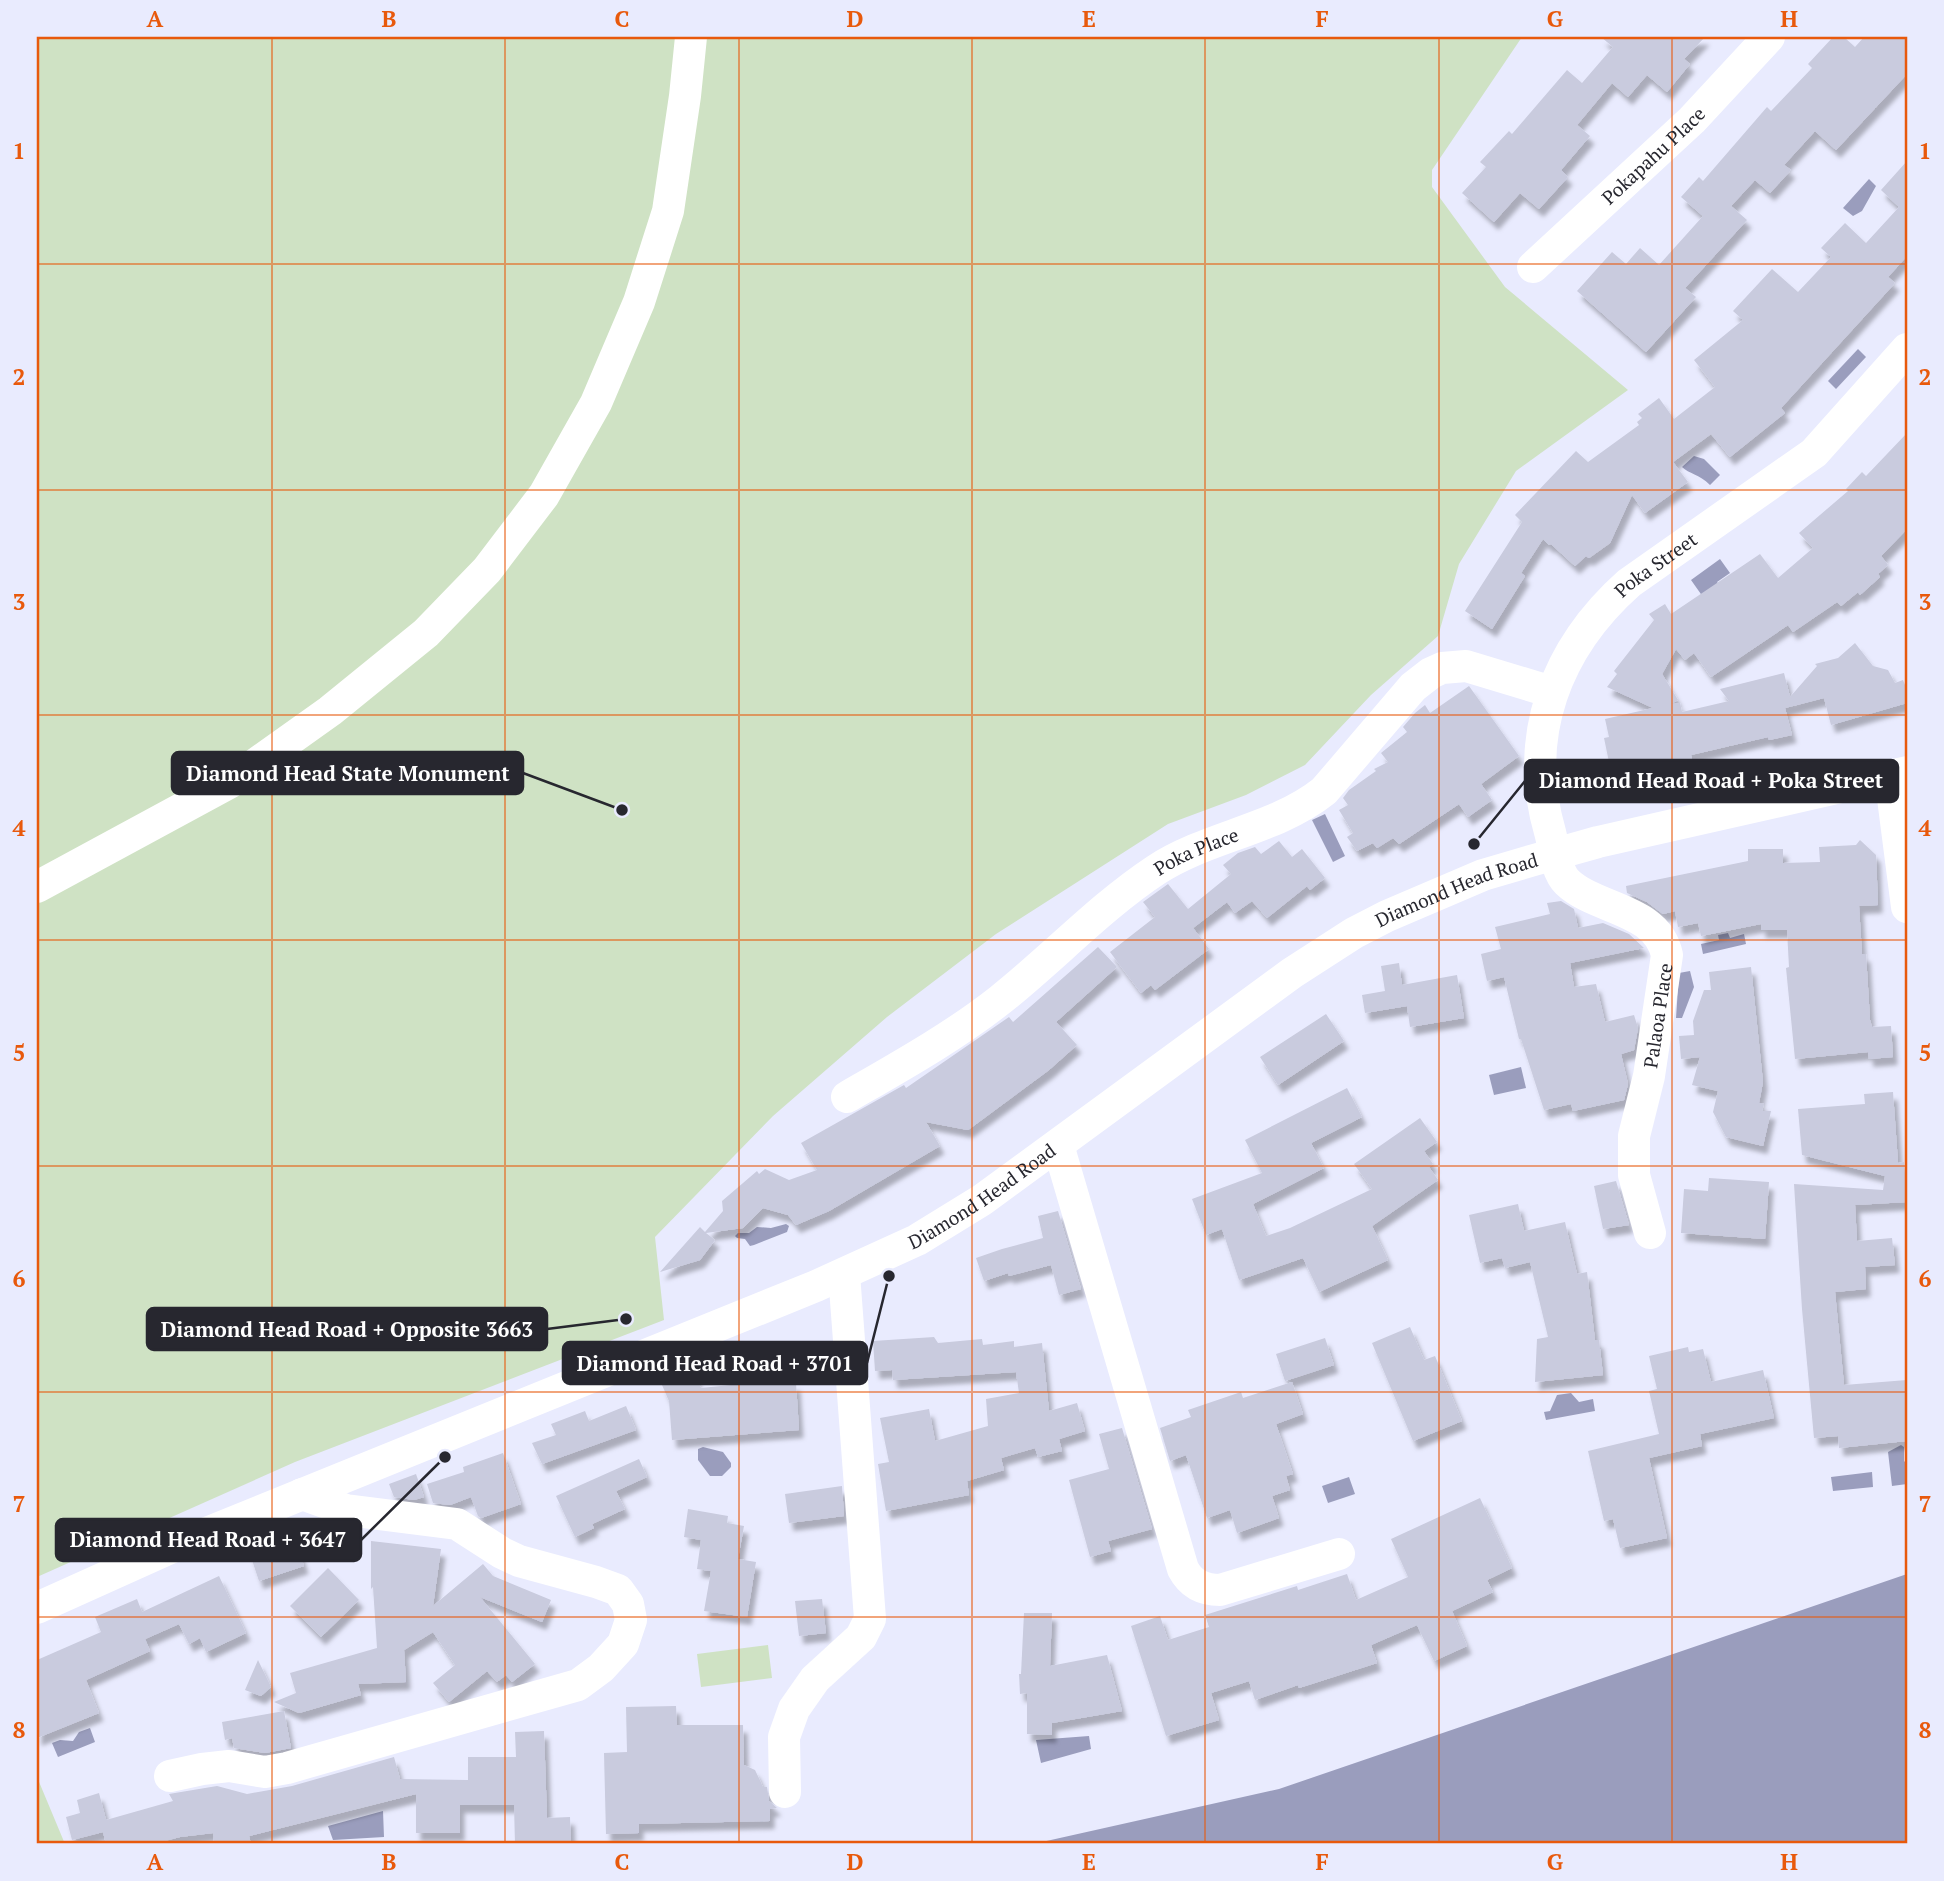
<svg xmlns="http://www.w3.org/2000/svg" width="1944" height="1881" font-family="'PT Serif',serif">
	<defs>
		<filter id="shadow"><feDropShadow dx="4.5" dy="8" stdDeviation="2" flood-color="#0004"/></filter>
	</defs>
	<rect width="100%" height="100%" fill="#e9ebfe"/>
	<path fill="#cfe2c4" d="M37,37H1522L1432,170V187L1505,287L1628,390L1516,471L1459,564L1438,636L1371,695L1305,765L1246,795L1168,824L996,934L887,1017L773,1116L655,1237L664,1320L295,1462L37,1577Z
		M768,1645L772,1678L701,1687L697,1654Z
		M37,1777L65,1844H37Z"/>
	<path fill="#9a9dbd" d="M1869,179L1876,186L1862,211L1853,216L1843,208Z
		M1858,349L1866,357L1836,389L1828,381Z
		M1694,456L1704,459L1720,475L1710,485C1699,474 1689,474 1682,467Z
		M1720,559L1730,573L1717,582L1720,586L1703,597L1691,580Z
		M1325,814L1345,856L1333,862L1312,820Z
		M1728,933L1730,938L1744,934L1746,944L1703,954L1701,944L1719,940L1718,935Z
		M1690,971L1694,987L1682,1018H1676L1679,973Z
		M1521,1067L1526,1088L1494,1095L1489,1075Z
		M786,1224L789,1226L787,1232L754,1245L750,1246L745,1239L737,1238L735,1236L738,1233H749L757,1227L771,1228Z
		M1571,1393L1579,1402L1593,1399L1595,1411L1546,1420L1544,1412L1550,1411L1557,1395Z
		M1901,1445L1904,1447V1461L1907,1464V1484L1892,1486L1888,1452Z
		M703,1447L723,1452L731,1463V1467L722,1476H710L698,1460V1449Z
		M1872,1472L1873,1487L1833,1491L1831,1477Z
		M1349,1477L1355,1494L1328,1503L1322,1486Z
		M1907,1574V1844H1033L1279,1789Z
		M90,1728L95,1742L58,1757L52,1743L60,1740L73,1741L79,1732Z
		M1089,1736L1091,1749L1041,1763L1036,1740Z
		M383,1811L384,1837L333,1840L328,1826Z"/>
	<path fill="#c9cbde" filter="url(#shadow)" d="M1601,37H1705L1684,59L1690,64L1667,92L1647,75L1628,97L1612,83L1577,125L1590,136L1561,170L1568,177L1539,209L1520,193L1494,222L1462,193L1486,167L1480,162L1509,131L1512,134L1567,70L1582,83L1613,47Z
		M1833,37H1844L1855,47L1864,37H1907V74L1836,150L1815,131L1784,165L1791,170L1770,193L1755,180L1731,206L1747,220L1685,288L1696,297L1646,352L1577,291L1612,252L1626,264L1640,248L1659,265L1703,216L1681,197L1699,177L1703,181L1767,107L1771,111L1812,68L1808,64Z
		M1907,161V256L1888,277L1895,283L1781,408L1785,413L1730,457L1711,434L1673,462L1688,482L1645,513L1632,495L1610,543L1589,558L1586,556L1575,566L1551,544L1549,545L1543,539L1521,573L1525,576L1492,629L1465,611L1522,522L1515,515L1576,451L1588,462L1639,425L1637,422L1642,418L1638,414L1659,398L1674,419L1715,387L1694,360L1743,320L1733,311L1772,269L1798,292L1831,257L1821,248L1845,223L1866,243L1899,207L1881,190Z
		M1907,433V529L1881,556L1888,565L1878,574L1880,577L1860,595L1858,592L1841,606L1837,602L1793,632L1788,625L1711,677L1694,653L1685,660L1676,649L1662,674L1678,700L1671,704L1680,703L1682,712L1729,701L1720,689L1784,673L1790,697L1817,666L1815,664L1838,658L1855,643L1873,666L1888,670L1895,683L1903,680L1907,690V703L1831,725L1824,698L1785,708L1792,735L1769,740L1768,737L1691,755L1694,769L1614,786L1604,738L1609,737L1605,719L1653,708L1607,687L1617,674L1614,671L1654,620L1649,614L1665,604L1671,614L1760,554L1778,578L1813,548L1799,533L1848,491L1846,489L1862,472L1866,476Z
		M1469,686L1519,756L1481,784L1492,800L1468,817L1459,804L1399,844L1393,838L1377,848L1373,843L1357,851L1347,837L1353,833L1339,810L1348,805L1343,798L1349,790L1376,771L1374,769L1388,762L1381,753L1407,732L1403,727L1415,713L1425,705L1430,713Z
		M1860,840L1876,855L1878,905L1859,906L1862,954H1866L1870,1020L1872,1027L1891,1026L1893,1057L1869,1059L1868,1052L1795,1059L1786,968L1789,967L1787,930H1761V924L1701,936L1698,923L1678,927L1675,911L1663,914L1647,902L1627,893L1626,886L1748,861V849H1783V863L1820,862L1819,847L1856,845Z
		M1279,841L1292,857L1302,849L1325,878L1310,890L1307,886L1267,918L1252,901L1235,913L1227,902L1193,928L1209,949L1155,990L1151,985L1141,993L1110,952L1155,917L1143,902L1168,884L1188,909L1231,874L1223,865L1238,853L1255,847L1261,854Z
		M1561,901L1574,909L1578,928L1603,923L1629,934L1644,948L1570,963L1574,987L1596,984L1605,1022L1634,1015L1638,1028L1634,1050L1621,1054L1628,1084L1624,1100L1573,1111L1571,1104L1544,1110L1521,1039H1519L1504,977L1487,981L1481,954L1501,949L1495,927L1550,914L1547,903Z
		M1098,947L1117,967L1056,1022L1077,1045L1049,1070L968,1130L926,1122L940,1146L829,1211L796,1225L788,1215L763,1208L743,1228L706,1233L715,1240L700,1260L660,1272L700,1227L705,1232L723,1211L722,1201L757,1171L759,1174L765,1169L789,1180L817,1170L801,1143L904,1085L906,1088L1009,1017L1013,1022Z
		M1399,963L1402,985L1457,975L1464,1018L1410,1027L1407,1006L1365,1013L1362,995L1385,991L1381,966Z
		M1751,967L1763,1082L1759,1103L1764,1104L1762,1111H1771L1763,1146L1726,1137L1713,1112L1718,1091L1692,1085L1700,1057L1681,1059L1679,1036L1694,1035L1693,1021L1704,990H1711L1709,972Z
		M1326,1014L1344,1041L1278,1085L1260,1057Z
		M1347,1088L1362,1117L1311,1143L1324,1168L1253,1204L1266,1236L1290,1228L1372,1189L1354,1164L1420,1118L1437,1142L1424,1151L1433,1164L1429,1167L1438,1180L1372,1226L1388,1260L1319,1292L1303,1258L1239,1280L1222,1229L1206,1235L1192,1199L1262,1173L1245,1140Z
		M1893,1092L1898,1163L1904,1162L1907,1202L1855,1205L1857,1241L1892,1238L1895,1265L1865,1267L1866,1289L1835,1292L1844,1385L1907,1380V1441L1839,1448L1838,1436L1814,1438L1802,1309L1794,1184L1883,1190L1885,1176L1802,1155L1798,1109L1865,1104L1864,1094Z
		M1709,1178L1769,1182L1765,1239L1681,1233L1684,1189L1708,1191Z
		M1616,1181L1629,1225L1603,1229L1594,1186Z
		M1518,1204L1524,1231L1565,1222L1577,1274L1587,1272L1595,1340H1599L1603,1375L1535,1382L1537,1339L1548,1337L1530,1262L1505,1268L1502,1258L1480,1263L1469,1215Z
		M1058,1211L1081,1289L1059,1295L1051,1265L1009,1276L1008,1273L984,1281L976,1258L1002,1249L1043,1238L1038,1216Z
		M1410,1327L1424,1360L1435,1356L1462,1421L1413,1441L1372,1343Z
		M934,1337L938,1343L982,1339L983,1345L1014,1341V1347L1042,1343L1049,1411L1077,1403L1085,1431L1059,1439L1062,1451L1038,1457L1035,1448L1001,1458L1004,1470L967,1481L969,1495L886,1511L878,1464L889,1462L880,1418L929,1409L935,1441L988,1426L986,1399L1019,1393L1016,1372L893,1380L892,1370L875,1371L873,1341Z
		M1325,1338L1334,1365L1285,1381L1276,1354Z
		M1688,1347L1689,1352L1703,1349L1711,1382L1763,1370L1774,1418L1700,1434L1702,1446L1649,1458L1667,1538L1620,1548L1613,1519L1604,1521L1588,1451L1659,1434L1649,1391L1657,1389L1649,1356Z
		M783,1365L785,1384L796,1383L799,1430L672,1440L669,1401L662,1385L693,1371L701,1388L741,1384L740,1368Z
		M1292,1382L1303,1414L1276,1424L1293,1474L1286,1476L1290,1490L1272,1496L1279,1518L1237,1533L1230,1510L1207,1518L1186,1455L1170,1461L1160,1428L1191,1417L1188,1410L1241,1392L1243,1398Z
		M626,1406L636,1430L542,1464L532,1443L556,1435L551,1424L585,1411L589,1421Z
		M1122,1428L1152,1529L1108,1541L1111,1551L1090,1557L1069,1480L1109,1469L1099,1434Z
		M503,1453L521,1504L481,1518L478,1516L471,1497L450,1505L433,1503L427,1484L464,1472L463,1467Z
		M639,1459L647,1477L616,1491L625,1509L592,1524L594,1528L575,1537L556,1496Z
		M416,1474L424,1497L414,1500L394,1497L389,1484Z
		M842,1486L844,1516L789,1523L785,1494Z
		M1480,1498L1512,1568L1487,1580L1493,1592L1452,1611L1467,1646L1434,1661L1417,1625L1371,1645L1377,1663L1299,1688L1298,1685L1255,1700L1249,1681L1211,1693L1219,1720L1166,1736L1131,1626L1160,1616L1168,1640L1209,1627L1205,1615L1297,1586L1298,1590L1347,1574L1356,1600L1408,1577L1391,1539Z
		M688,1509L728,1516L727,1523L744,1526L738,1559L756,1562L747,1617L704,1611L711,1571L697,1569L701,1540L684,1537Z
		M294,1533L304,1566L259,1581L248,1548Z
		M371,1541L441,1549L433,1606L483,1564L493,1576L551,1600L542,1622L480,1597L535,1664L512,1682L506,1675L497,1682L487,1671L449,1702L433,1683L455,1665L433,1632L404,1650L406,1682L358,1684L361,1695L299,1713L274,1702L296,1693L290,1673L377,1648L373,1587L371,1589Z
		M328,1568L359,1600L321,1637L290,1606Z
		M219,1576L246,1633L206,1652L200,1638L189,1644L179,1624L145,1639L150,1651L86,1680L99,1713L37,1738V1660L101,1632L95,1617L137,1599L142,1612Z
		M822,1599L826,1633L799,1636L795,1601Z
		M1024,1613H1052L1050,1666L1107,1655L1122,1711L1052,1723V1735L1027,1734V1693L1020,1694L1019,1674H1021Z
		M258,1660L271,1687L261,1696L245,1690Z
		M676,1706L677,1725H743L744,1765L755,1770L763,1787H767L769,1801L777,1808L770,1809V1821L639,1824V1833L606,1834L604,1753L627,1752L626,1707Z
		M284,1711L291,1748L265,1753L234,1748L232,1738L225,1740L222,1722Z
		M544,1731L547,1818L570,1817L571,1844H515L514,1805H460V1833H416V1794L249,1836L251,1844H214L213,1833L180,1837L153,1844H106L103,1832L72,1840L66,1817L80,1813L77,1800L99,1793L106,1820L173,1801L169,1794L217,1786L247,1794L292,1786L394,1757L400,1779L468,1780V1757H516L515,1732Z"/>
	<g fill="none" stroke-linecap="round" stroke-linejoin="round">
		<g stroke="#fff" stroke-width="32">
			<path id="s1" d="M1533,267L1692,120L1769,37"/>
			<path d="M1890,775L1907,907"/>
			<path d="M37,887L229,783L330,711L426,633L487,570L544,495L596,403L639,302L668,211L685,96L691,37"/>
			<path id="s2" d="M847,1097C899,1067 953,1037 1000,1000C1053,958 1100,907 1156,870C1208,836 1275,830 1324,791L1413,687L1431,673L1442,668L1466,666L1552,692"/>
			<path d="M1058,1145L1183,1569C1191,1584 1203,1590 1220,1590L1339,1554"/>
			<path id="s3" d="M1650,1233L1634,1175V1136L1649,1076L1667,955C1657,908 1596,910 1567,882C1556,871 1554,847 1550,832C1522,736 1556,648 1629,583L1814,453L1907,349"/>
			<path id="s4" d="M37,1608L177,1545L816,1286L917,1240L982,1200L1292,973L1354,933L1387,916L1483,875L1534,860L1598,842L1907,772"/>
			<path d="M170,1776L202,1769L229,1766L265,1772L287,1768L578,1685L601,1668L623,1644L631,1620L628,1604L618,1590L596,1582L519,1561L502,1553L457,1524L346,1510L302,1494"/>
			<path d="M785,1792L784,1737L794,1709L815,1679L861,1637L870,1619L844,1274"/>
		</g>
	</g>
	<path fill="none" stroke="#e8590c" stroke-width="2" stroke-opacity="0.55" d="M272,37V1844M505,37V1844M739,37V1844M972,37V1844M1205,37V1844M1439,37V1844M1672,37V1844M37,264H1907M37,490H1907M37,715H1907M37,940H1907M37,1166H1907M37,1392H1907M37,1617H1907"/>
	<g text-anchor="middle" stroke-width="6" stroke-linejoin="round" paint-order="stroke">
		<g font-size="19" fill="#27272f" stroke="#e9ebfe">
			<text dy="7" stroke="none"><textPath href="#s1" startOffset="164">Pokapahu Place</textPath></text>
			<text dy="7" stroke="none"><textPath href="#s3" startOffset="774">Poka Street</textPath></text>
			<text dy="7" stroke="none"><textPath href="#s2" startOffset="429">Poka Place</textPath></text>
			<text dy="7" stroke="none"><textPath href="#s4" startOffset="1600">Diamond Head Road</textPath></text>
			<text dy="7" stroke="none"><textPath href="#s3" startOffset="222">Palaoa Place</textPath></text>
			<text dy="7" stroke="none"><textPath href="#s4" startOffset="1032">Diamond Head Road</textPath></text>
		</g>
	</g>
	<path fill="none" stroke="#27272f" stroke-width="2.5" d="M622 810L523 773M1474 844L1525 781M626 1319L547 1329M889 1276L867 1363M445 1457L361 1540"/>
	<g fill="#27272f" stroke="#e9ebfe" stroke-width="2.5">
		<circle cx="622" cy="810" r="7"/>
		<circle cx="1474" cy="844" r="7"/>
		<circle cx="626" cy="1319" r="7"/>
		<circle cx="889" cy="1276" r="7"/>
		<circle cx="445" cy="1457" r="7"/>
	</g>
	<g fill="#27272f" stroke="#27272f" stroke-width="2.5">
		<rect x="172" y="752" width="351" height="42" rx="7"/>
		<rect x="1525" y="760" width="373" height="42" rx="7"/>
		<rect x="147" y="1308" width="400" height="42" rx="7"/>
		<rect x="563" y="1342" width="304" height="42" rx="7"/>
		<rect x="56" y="1519" width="305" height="42" rx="7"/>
	</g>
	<g font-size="21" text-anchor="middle" font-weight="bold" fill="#fff">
		<text x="348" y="781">Diamond Head State Monument</text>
		<text x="1711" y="788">Diamond Head Road + Poka Street</text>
		<text x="347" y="1337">Diamond Head Road + Opposite 3663</text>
		<text x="715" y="1371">Diamond Head Road + 3701</text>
		<text x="208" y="1547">Diamond Head Road + 3647</text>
	</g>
	<rect width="1944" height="1881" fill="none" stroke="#e9ebfe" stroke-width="77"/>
	<rect x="38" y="38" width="1868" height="1804" fill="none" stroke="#e8590c" stroke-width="2.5"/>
	<g font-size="23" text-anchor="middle" font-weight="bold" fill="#e8590c">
		<text x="155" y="27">A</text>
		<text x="389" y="27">B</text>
		<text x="622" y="27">C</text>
		<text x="855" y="27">D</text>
		<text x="1089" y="27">E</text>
		<text x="1322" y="27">F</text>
		<text x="1555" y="27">G</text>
		<text x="1789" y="27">H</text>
		<text x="19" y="159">1</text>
		<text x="1925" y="159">1</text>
		<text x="19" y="385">2</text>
		<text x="1925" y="385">2</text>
		<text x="19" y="610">3</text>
		<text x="1925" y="610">3</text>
		<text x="19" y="836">4</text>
		<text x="1925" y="836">4</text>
		<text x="19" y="1061">5</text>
		<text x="1925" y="1061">5</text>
		<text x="19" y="1287">6</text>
		<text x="1925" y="1287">6</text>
		<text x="19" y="1512">7</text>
		<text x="1925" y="1512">7</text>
		<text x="19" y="1738">8</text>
		<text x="1925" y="1738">8</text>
		<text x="155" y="1870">A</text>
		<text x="389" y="1870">B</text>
		<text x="622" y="1870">C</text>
		<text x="855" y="1870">D</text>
		<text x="1089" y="1870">E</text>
		<text x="1322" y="1870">F</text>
		<text x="1555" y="1870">G</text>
		<text x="1789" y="1870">H</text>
	</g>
</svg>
